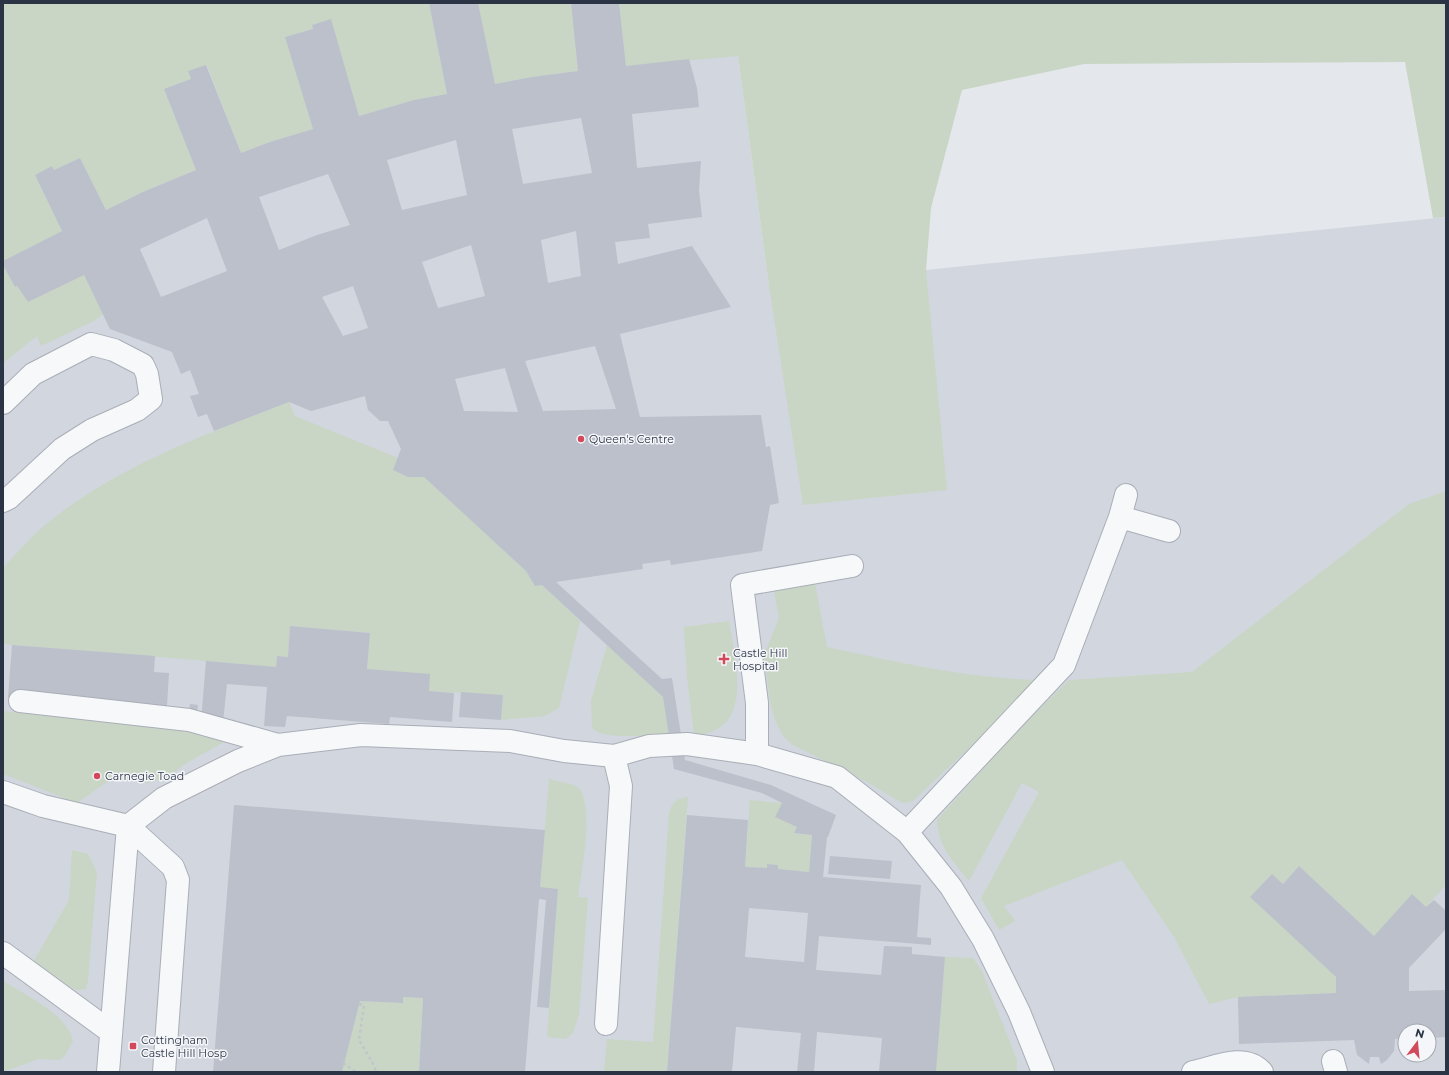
<svg xmlns="http://www.w3.org/2000/svg" width="1449" height="1075" font-family="Montserrat,sans-serif">
	<rect width="100%" height="100%" fill="#e4e7ec"/>
	<path fill="#d2d6de" fill-rule="evenodd" d="M3,3H733L738,56L769,286L1446,217V1072H3ZM1405,1031H1429V1055H1405Z"/>
	<path fill="#c9d6c5" d="M3,3H429L447,94L414,100L359,116L331,20L312,25L313,29L286,37L313,129L270,142L241,153L207,65L189,71L191,79L164,89L196,170L143,192L106,210L80,158L54,170L52,166L35,175L62,231L3,261Z
		M478,3H571L578,71L532,77L495,84Z
		M619,3H1446V217L1433,218L1405,62L1084,64L962,90L931,208L926,270L947,490L803,505L769,286L738,56L626,66Z
		M3,265L15,287L17,286L28,302L84,275L103,314L94,321L41,346L37,336L3,363Z
		M289,402L295,416L398,458L393,470L408,477H424L526,571L535,586L542,585L580,621L559,708L545,716L501,720L503,695L429,691L367,669L370,633L290,626L288,657L277,656L276,667L3,644V568C18,552 33,534 50,521C120,465 206,434 289,402Z
		M1446,491V885L1426,907L1412,895L1374,936L1299,866L1283,884L1272,874L1251,897L1336,977V993L1238,997L1209,1004L1174,937L1122,860L1004,906L1015,921L999,930L981,898L1039,792L1022,783L969,881C953,861 938,847 937,820L1022,726L1069,680L1192,672L1409,504Z
		M814,578L827,647C897,662 969,679 1041,680L913,801L902,803L872,785L793,745L783,736L775,720L770,702L764,655L779,618L773,586Z
		M729,621C735,661 756,732 694,735L687,678L684,627Z
		M607,645L663,697L669,735C650,734 604,741 592,728L591,701Z
		M3,711L183,731L224,742L185,764L168,777L147,783L133,780L116,779L104,784L77,803L3,774Z
		M549,779L574,785L581,790C593,820 582,866 578,897L588,898L579,1015L573,1033L566,1039L547,1037L558,889L540,887Z
		M688,797L667,1072H604L607,1039L653,1042L669,814C672,802 676,798 688,797Z
		M750,800L782,803L776,817L797,827L794,833L812,835L809,872L778,869V865L768,864L767,868L745,867Z
		M72,850L88,854L97,872L88,981L86,989L76,990L32,964L69,900Z
		M945,957L973,958L982,971L1017,1060V1072H936Z
		M3,981C23,993 69,1016 73,1041L64,1057L59,1060L39,1059L3,1072Z
		M403,997L423,998L419,1072H342L360,1001L403,1003Z"/>
	<path fill="#bbc0ca" fill-rule="evenodd" d="M429,3H478L495,84L532,77L578,71L571,3H619L626,66L689,59L697,88L699,107L632,114L637,168L701,161L699,190L702,217L648,224L650,238L615,242L618,264L692,246L731,307L620,334L640,417L761,415L766,447L770,446L779,503L770,505L762,551L671,565L670,560L642,564L643,569L556,582L662,679L672,678L685,760L771,785L836,815L828,837H827L823,877L921,885L917,937L931,938V945L819,936L816,970L881,975L884,946L912,947V954L945,957L936,1072H879L882,1038L817,1032L814,1072H797L801,1033L736,1027L732,1072H667L687,815L748,820L745,867L767,868V864L778,865V869L809,872L812,835L794,833L797,827L775,817L782,803L762,793L674,769L663,697L542,585L535,586L526,571L424,477H408L393,470L401,449L388,421H380L368,410L365,396L311,411L289,402L214,431L207,414L198,417L190,396L199,394L190,370L181,374L172,352L110,329L84,275L28,302L17,286L15,287L3,265V261L62,231L35,175L52,166L54,170L80,158L106,210L143,192L196,170L164,89L191,79L188,71L206,65L241,153L270,142L313,129L285,37L313,29L312,25L331,19L359,116L414,100L447,94ZM581,118L592,173L523,184L512,129ZM456,140L467,195L402,210L387,160ZM328,174L350,225L317,235L279,250L259,197ZM207,218L227,271L161,297L140,249ZM576,231L581,276L548,283L541,240ZM471,245L485,296L438,308L422,262ZM353,286L368,328L343,336L322,297ZM595,346L616,409L543,411L525,361ZM505,368L518,412L464,411L455,379ZM749,908L808,913L804,962L745,957Z
		M290,626L370,633L367,669L430,674L429,691L454,693L452,722L390,717L389,724L287,716L285,727L264,726L267,687L227,684L223,722L201,721L206,661L276,667L277,656L288,657Z
		M12,645L155,656L154,672L169,673L167,706L173,707V710L8,697Z
		M461,692L503,695L501,720L459,717Z
		M190,704L198,705L197,712H189Z
		M234,805L545,830L540,887L558,889L549,1008L537,1007L546,900L539,899L525,1072H419L423,998L403,997V1003L360,1001L342,1072H213Z
		M830,856L892,861L890,879L828,874Z
		M1299,866L1374,936L1412,894L1426,907L1434,900L1446,911V929L1409,968V991L1446,990V1037L1429,1038V1031H1405V1039H1395L1394,1051L1387,1060L1381,1064L1379,1057H1370L1369,1064L1357,1055L1354,1040L1239,1044L1238,997L1336,993V977L1250,897L1272,874L1283,884Z"/>
	<g fill="none" stroke-linecap="round" stroke-linejoin="round">
		<g stroke="#a9aeb7" stroke-width="24">
			<path id="minor" d="M3,403L33,374L91,344L114,350L143,365L147,374L151,399L137,410L92,430L62,449L9,498L3,501
				M1120,517L1169,531
				M20,701L189,720L278,745L361,735L510,741L564,751L614,756L649,746L687,744L757,754L837,777L907,832L951,887L983,939L1019,1012L1043,1072
				M757,754V703L742,585L852,566
				M3,792L43,806L128,826L173,867L178,880L164,1072
				M907,832L1064,665L1120,517L1126,495
				M3,953L111,1032
				M606,1024L621,786L614,756
				M1333,1061L1336,1072
				M108,1072L128,826L164,798L238,761L278,745
				M1193,1072C1216,1067 1244,1053 1262,1072"/>
		</g>
		<path stroke="#c2c5cb" stroke-width="2.5" stroke-dasharray="3 3" stroke-linecap="butt" d="M359,1004L364,1005L359,1040L375,1067V1072
			M343,1063L356,1072"/>
		<use href="#minor" stroke="#f7f8fa" stroke-width="22"/>
	</g>
	<g fill="#d1495b" stroke="#f4f6f9" stroke-width="1.5">
		<circle cx="581" cy="439" r="4"/>
		<path d="M722 653h4v4h4v4h-4v4h-4v-4h-4v-4h4z"/>
		<circle cx="97" cy="776" r="4"/>
		<rect x="129" y="1042" width="8" height="8" rx="2"/>
	</g>
	<g text-anchor="middle" stroke-width="3" stroke-linejoin="round" paint-order="stroke">
		<g font-size="11" fill="#2b3445" stroke="#f4f6f9" text-anchor="start">
			<text x="589" y="443">Queen's Centre</text>
			<text x="733" y="657">Castle Hill<tspan x="733" dy="13">Hospital</tspan></text>
			<text x="105" y="780">Carnegie Toad</text>
			<text x="141" y="1044">Cottingham<tspan x="141" dy="13">Castle Hill Hosp</tspan></text>
		</g>
	</g>
	<rect width="1449" height="1075" fill="none" stroke="#2b3445" stroke-width="8"/>
	<g transform="translate(1417 1043) rotate(16)"><circle r="19" fill="#f4f6f9" stroke="#a4a8b1"/>
	<path d="M0-3L7 15L0 10L-7 15Z" fill="#d1495b"/>
	<text y="-6" font-size="11" font-weight="bold" text-anchor="middle" fill="#2b3445">N</text>
	</g>
</svg>
